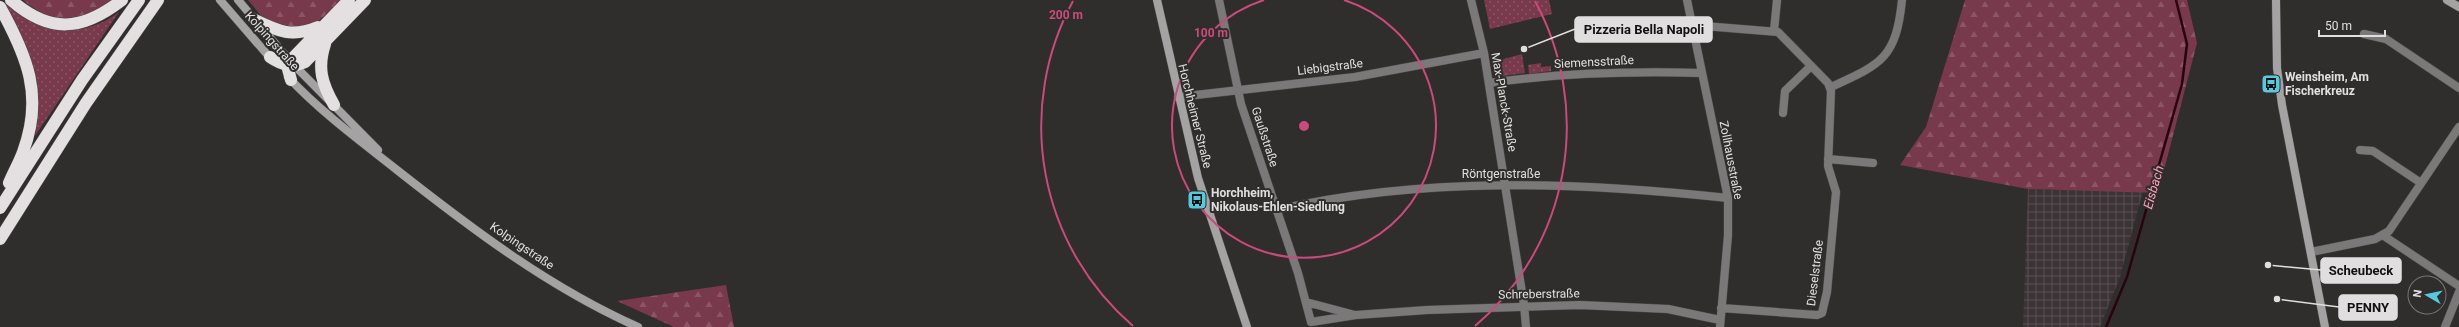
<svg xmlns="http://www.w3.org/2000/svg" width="2459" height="327" font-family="Roboto,sans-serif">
	<defs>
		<pattern id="industrial-grid" width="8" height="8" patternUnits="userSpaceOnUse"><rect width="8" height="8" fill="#3d3336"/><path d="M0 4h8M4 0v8" fill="none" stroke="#595053"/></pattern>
		<pattern id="grass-dots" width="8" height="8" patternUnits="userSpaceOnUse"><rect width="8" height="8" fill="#78394d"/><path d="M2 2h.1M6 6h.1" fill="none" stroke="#8b5566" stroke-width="1.8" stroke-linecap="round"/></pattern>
		<pattern id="forest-firs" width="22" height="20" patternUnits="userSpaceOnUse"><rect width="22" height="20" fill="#78394d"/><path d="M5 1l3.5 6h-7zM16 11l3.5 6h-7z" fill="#8b5566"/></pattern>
	</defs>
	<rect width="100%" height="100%" fill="#302d2d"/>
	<path fill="url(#industrial-grid)" d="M2028,189L2143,191L2120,277L2100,327H2023Z"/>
	<path fill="url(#grass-dots)" d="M1484,0H1549L1552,14L1490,29Z
		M8,4C39,35 83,39 119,12L35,136C42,88 32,45 4,6Z
		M1522,54L1525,73L1502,76L1496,73L1493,62Z
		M1541,63V67L1551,66V71L1529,74L1528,65Z"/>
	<path fill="url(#forest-firs)" d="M23,0H118C108,6 96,15 85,18C64,25 38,14 23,0Z
		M248,0H342L315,24L292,29L263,18Z
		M1965,0H2187L2197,43L2158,193L2028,189L1900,165L1926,127Z
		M726,285L734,327H674L617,301Z"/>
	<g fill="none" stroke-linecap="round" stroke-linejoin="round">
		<path stroke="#2a0312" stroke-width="2.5" d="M2106,327L2127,277L2182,84L2187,44L2176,0"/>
		<g stroke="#4c4949" stroke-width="9">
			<path id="street" d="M1219,0L1241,104L1298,273L1311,322L1356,315L1427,310L1580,305L1668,309L1720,320
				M1471,0L1484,53L1524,305L1526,327
				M1687,0L1728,198V235L1720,327
				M1692,25L1778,32L1828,83L1831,91L1828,166L1836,192L1827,292L1822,313L1817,315L1721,308
				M1774,31L1777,0
				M2364,34L2386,39L2459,88
				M1489,83C1560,73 1629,71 1701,73
				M1831,87C1881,64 1896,59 1902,0
				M1178,97L1355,77L1484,53
				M1783,113L1785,91L1811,66
				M2360,150L2373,151L2421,183
				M1828,159L1873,163
				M1276,210C1424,176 1578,182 1728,198
				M2384,236L2459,286
				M2311,252L2375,239L2389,231L2459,127
				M1306,302L1355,315
				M2445,327L2459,292"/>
		</g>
		<g stroke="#4c4949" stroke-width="9">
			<path id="secondary" d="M220,0L272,60
				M238,0L290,61L378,150
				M1157,0L1198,178L1247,327
				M2276,0L2277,68L2282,105L2325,327
				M2447,0L2459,7
				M288,77C321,112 359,140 397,170C472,229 550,288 638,327"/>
		</g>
		<g stroke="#4c4949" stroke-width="13">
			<path id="highway" d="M11,0C50,34 82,31 122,0
				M0,7C27,56 44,96 23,152C19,163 13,173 9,183
				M253,19C278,31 291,38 318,27
				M325,44C317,68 322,84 334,105
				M270,57C282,65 292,68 305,62L365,0
				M291,80L288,69L290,61L349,0
				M0,208L82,80L139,0
				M0,239L86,103L158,0"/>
		</g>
		<use href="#street" stroke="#7a7878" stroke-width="8"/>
		<use href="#secondary" stroke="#a5a2a3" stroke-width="8"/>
		<use href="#highway" stroke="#e4e0e1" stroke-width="12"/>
	</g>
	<g fill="none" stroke="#ca4a7c" stroke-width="2">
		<path d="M1344 0A132 132 0 1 1 1264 0"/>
		<path d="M1133 326A263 263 0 0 1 1073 1M1535 1A263 263 0 0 1 1475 326"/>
	</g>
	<defs>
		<g id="bus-square" transform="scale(1)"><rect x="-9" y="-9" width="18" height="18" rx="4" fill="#55cadf" stroke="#302d2d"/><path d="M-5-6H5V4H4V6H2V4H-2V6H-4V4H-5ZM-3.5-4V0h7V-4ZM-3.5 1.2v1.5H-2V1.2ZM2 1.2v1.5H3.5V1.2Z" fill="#111"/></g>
	</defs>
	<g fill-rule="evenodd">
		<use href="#bus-square" x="2271" y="84"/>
		<use href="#bus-square" x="1197" y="200"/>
	</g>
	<g text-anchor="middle" stroke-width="4" stroke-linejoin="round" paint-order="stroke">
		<g font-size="12" fill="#e0dede" stroke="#302d2d">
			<text transform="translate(272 41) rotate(48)" y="4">Kolpingstraße</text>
			<text transform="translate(1594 62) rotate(-3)" y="4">Siemensstraße</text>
			<text transform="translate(1330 67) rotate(-7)" y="4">Liebigstraße</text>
			<text transform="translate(1504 102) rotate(80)" y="4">Max-Planck-Straße</text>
			<text transform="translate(1195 116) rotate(76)" y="4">Horchheimer Straße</text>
			<text transform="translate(1265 137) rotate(72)" y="4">Gaußstraße</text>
			<text transform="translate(1731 160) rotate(79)" y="4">Zollhausstraße</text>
			<text x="1501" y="178">Röntgenstraße</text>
			<text transform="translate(522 246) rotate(34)" y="4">Kolpingstraße</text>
			<text transform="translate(1815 273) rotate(-83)" y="4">Dieselstraße</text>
			<text transform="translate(1539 294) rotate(-1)" y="4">Schreberstraße</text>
		</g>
		<g font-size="12" font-weight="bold" fill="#e0dede" stroke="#302d2d" text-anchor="start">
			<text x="2285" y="81">Weinsheim, Am<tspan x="2285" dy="14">Fischerkreuz</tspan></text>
			<text x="1211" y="197">Horchheim,<tspan x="1211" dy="14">Nikolaus-Ehlen-Siedlung</tspan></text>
		</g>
		<g font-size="13" font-style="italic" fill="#ffa1bc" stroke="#302d2d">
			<text transform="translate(2153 187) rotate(-74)" y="5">Eisbach</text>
		</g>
	</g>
	<circle cx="1304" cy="126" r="6" fill="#ca4a7c" stroke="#302d2d" stroke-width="2"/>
	<g font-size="12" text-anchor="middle" font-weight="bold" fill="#ca4a7c" stroke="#302d2d" stroke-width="4" stroke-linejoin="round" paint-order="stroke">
		<text x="1066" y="19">200 m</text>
		<text x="1211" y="37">100 m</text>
	</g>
	<path fill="none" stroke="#e0dede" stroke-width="1.5" d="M1524 49L1575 29M2268 265L2321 270M2277 299L2339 307"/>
	<g fill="#e0dede" stroke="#302d2d" stroke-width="1.5">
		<circle cx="1524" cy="49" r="4"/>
		<circle cx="2268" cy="265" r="4"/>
		<circle cx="2277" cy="299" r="4"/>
	</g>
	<g fill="#e0dede" stroke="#e0dede" stroke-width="1.5">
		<rect x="1575" y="17" width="137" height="25" rx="4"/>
		<rect x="2321" y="258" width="80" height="25" rx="4"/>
		<rect x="2339" y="295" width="58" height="25" rx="4"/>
	</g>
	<g font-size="13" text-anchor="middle" font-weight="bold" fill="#111">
		<text x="1644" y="34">Pizzeria Bella Napoli</text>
		<text x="2361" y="275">Scheubeck</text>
		<text x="2368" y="312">PENNY</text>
	</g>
	<g transform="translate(2427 295) rotate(279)"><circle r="19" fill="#302d2d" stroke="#767474"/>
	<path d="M0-3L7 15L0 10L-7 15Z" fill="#55cadf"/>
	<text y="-6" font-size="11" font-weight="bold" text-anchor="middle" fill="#e0dede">N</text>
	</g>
	<path d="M2319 30v6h66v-6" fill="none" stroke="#e0dede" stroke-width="2"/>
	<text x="2325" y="30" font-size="12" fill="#e0dede" stroke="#302d2d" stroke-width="3" paint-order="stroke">50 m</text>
</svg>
